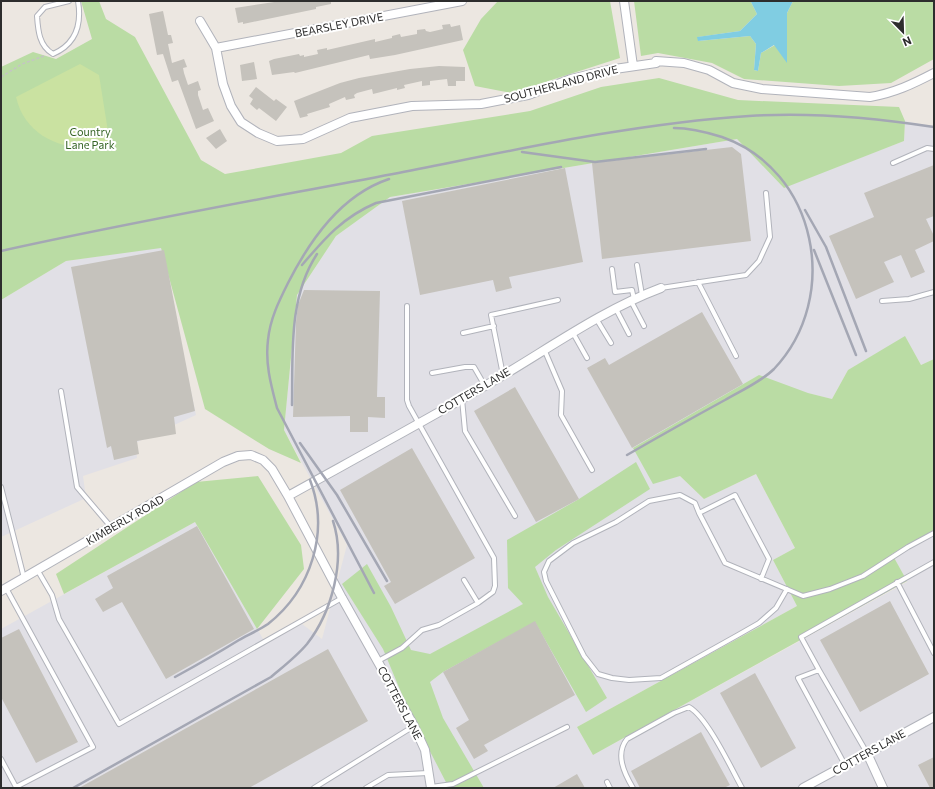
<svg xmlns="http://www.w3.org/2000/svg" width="935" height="789" font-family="Commissioner,sans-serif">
	<rect width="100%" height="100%" fill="#ece7e1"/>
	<path fill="#e1e0e6" d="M905,121L934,127V359L921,365L905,337L848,370L832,399L808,393L680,476L704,499L756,474L795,548L773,560L797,606L577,727L593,755L907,582L892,554L934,530V788H1V629L195,522L266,644L302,624L322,639L347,545L284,430L297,295L336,236L390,197L737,139L785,187L904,141Z
		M161,247L196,415L135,443L137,458L83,476L86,498L1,537V300L66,261Z"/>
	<path fill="#badca4" d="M81,1H99L106,19L135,37L201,160L225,174L341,153L372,136L530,111L601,87L659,78L738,100L899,107L905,121L904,141L784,188L737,139L390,197L336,236L297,295L284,430L301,463L269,449L205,409L161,248L66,261L1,300V67L33,52L56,59L92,39Z
		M498,1H610L620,58L511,93L475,86L463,50L481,19Z
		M634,1H752L751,2L757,14L740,31L698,37V41L750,36L756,44L754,70L758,71L761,53L775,45L787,62V13L793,1H934V59L891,83L839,86L744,79L712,63L658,53L641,56Z
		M905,336L921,365L934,359V530L892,554L907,581L593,755L577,727L797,606L773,560L795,548L756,474L704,499L680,476L653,484L633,448L759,375L808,393L832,399L848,370Z
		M636,462L650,489L556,550L535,567L548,597L607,698L586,712L535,622L443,672L430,682L443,718L484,788H449L408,709L383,649L342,584L367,564L391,607L411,650L430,654L523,604L508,588L507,540L579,499Z
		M258,476L301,545L304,569L257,629L195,522L64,594L56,574L196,482Z"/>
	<path fill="#cae2a1" d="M80,64L99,75L110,144C103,145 95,148 88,148C55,148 24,132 16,97Z"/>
	<path fill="#80cde2" d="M752,1H793L787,13V63L774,45L761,53L758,71L754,70L756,44L750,36L698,41L697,37L740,31L757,14L751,2Z"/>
	<path fill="#c5c2bc" d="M281,1H331V4L316,7V9L243,24V22L238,23L235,8Z
		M163,11L168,35H171L173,43L168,44L172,63L184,59L187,67L183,68L184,73L188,85L198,81L201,90L198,91V95L203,110L208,108L214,121L196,129L178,80L172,82L163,54L157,55L149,14Z
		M450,24L451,27L460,25L463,40L395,55L370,59L369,55L295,73L294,72L272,75L269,61L274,59L299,54L300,56L304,55V57L318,54L317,50L327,48V50L375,39V42L392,38V36L400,34L401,37L417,34V30L425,29L426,31L430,32L443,29L442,25Z
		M254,62L257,79L242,81L240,65Z
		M439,66L465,67V81H456V86H448L447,79L430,81V85L422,86V81L404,85L405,88L397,90V88L373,94L372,89L357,93L354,95L355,98L346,100L345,97L329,104L330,107L307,114L308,116L300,118L294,101L340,83L359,78L410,69Z
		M256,87L274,101L276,99L287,107L276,121L259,108L257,110L250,104L253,99L249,96Z
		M220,129L227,141L216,149L206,138Z
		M732,147L741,154L751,241L602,259L592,163Z
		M934,165V216L926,219L934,236V241L915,250L925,272L911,278L901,255L884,262L894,282L856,299L829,236L874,217L864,193Z
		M565,168L583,262L509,277L512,288L496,292L493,280L420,295L402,201Z
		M164,250L195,411L174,417L176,434L137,441L139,454L114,460L111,446L107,448L71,267Z
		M304,290L380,291L377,397H385V418L368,417V432H350V416L293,417L296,322L298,305Z
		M702,312L743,384L632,448L587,368L605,358L609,365Z
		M515,387L579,499L536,522L474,411Z
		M412,448L475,558L395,604L384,586L391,582L340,490Z
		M197,526L254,629L166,679L122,602L103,612L95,599L113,588L107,576Z
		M890,601L929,674L860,712L820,640Z
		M535,621L575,695L484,745L488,751L474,759L456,728L469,720L443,672Z
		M19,629L78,742L36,763L1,697V638Z
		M328,649L368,721L249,788H79Z
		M755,673L796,748L761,768L720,693Z
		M701,732L730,785L724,788H640L631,771Z
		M934,757V788H930L918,765Z
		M577,774L585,788H553Z"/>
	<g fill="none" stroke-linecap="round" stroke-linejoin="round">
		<g stroke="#b1b3bb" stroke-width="6">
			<path id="service" d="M69,1L45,7L37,16C38,30 39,46 53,54C76,44 82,25 78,1
				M893,163L927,148L934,149
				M637,265L642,295
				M612,269L615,292L632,290L634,299
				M698,282L736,356
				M661,288L746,275L759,261L770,237L766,193
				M631,301L644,326
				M882,301L909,299L934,292
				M616,309L629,334
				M597,320L611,343
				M463,333L494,326
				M573,333L587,358
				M544,349L562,391L561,415L592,470
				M432,373L465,367H474L485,386
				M503,375L491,315L558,300
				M61,391L77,487L111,527
				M462,399L465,431L515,516
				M1,487L24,578
				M699,513L695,503L680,495L649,501L616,522L573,543L549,561L544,572L546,581L584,656L598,674L612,678L629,680L661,678L738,635L759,623L776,608L787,589
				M38,571L52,595L59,619L119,724L342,598
				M761,579L769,559L735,495L699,513L725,563L803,596L830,589L863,576L908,547L934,533
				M464,580L478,603
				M897,582L934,653
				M378,661L402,648L422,630L439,625L478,603L493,592L495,586L494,558L409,406L407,400V306
				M819,670L801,637L934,562
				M1,759L16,787L93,747L6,588
				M845,765L798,678L819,670L867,753
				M607,782L610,788
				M431,787L453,784L567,727
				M314,788L414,726
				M366,788L388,775L428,773
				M633,788C624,773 615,754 627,739L674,713L689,707C708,718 731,768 742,788"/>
		</g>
		<g stroke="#b1b3bb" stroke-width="10">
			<path id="minor" d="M624,1L633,66
				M200,21L216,48L223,84L231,106L241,122L258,133L277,141L303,139L350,118L412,106L481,104L528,95L571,79L608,70L656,63V61L684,63L709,70L733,83L762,89L870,97C894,93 913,84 934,73
				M216,48L462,1
				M288,496C360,456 432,417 502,376C554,345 605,309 661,288
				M1,591L223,462L238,456L251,455L263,460L272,469L288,496L342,598L414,726L425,750L431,788
				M867,753L883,788
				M803,788L934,717"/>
		</g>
		<path stroke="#c4c4c4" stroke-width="1.5" stroke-dasharray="3 2" stroke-linecap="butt" d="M1,77L22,64L44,56"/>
		<use href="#service" stroke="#fff" stroke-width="4"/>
		<use href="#minor" stroke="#fff" stroke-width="8"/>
		<path stroke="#a4a7b4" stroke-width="2.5" d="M522,152L595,162L706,149
			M805,210L826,247L866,351
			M814,250L856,355
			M1,251C131,222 262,199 393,174C511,151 629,124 749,116C808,112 876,118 934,127
			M302,265C325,238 343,217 376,203L561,167
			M292,405C293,355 288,298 317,254
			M300,443L337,495L387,581
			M627,455C660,436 692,418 725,400C740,391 761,382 774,369C842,297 817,170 722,137C706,132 691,128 674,128
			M374,593L277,408C271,385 265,364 268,340C270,319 279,301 288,283C310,240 341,195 389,179
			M175,677C197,665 218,653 239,640C248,635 259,630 268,624C311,590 330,532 310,480
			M73,788L271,677C284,666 297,656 307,644C332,612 346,560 333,521"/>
	</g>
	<g text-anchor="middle" stroke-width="4" stroke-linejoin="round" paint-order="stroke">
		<g font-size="11" fill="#2d2d2d" stroke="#fff">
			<text transform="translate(339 25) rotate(-11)" y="4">BEARSLEY DRIVE</text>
			<text transform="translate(561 84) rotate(-15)" y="4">SOUTHERLAND DRIVE</text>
			<text transform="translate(474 391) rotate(-30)" y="4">COTTERS LANE</text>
			<text transform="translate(125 520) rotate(-30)" y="4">KIMBERLY ROAD</text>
			<text transform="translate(400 703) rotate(62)" y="4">COTTERS LANE</text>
			<text transform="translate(869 752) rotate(-29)" y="4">COTTERS LANE</text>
		</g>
		<g font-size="11" fill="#346324" stroke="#fff">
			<text x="90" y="136">Country<tspan x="90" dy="13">Lane Park</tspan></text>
		</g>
	</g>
	<rect width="935" height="789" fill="none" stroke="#2d2d2d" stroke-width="4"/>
	<g transform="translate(903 32) rotate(157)" stroke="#ffffff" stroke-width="3" paint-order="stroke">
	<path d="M0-3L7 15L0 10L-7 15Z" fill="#2d2d2d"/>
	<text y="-6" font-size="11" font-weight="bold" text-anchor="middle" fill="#2d2d2d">N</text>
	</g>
</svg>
